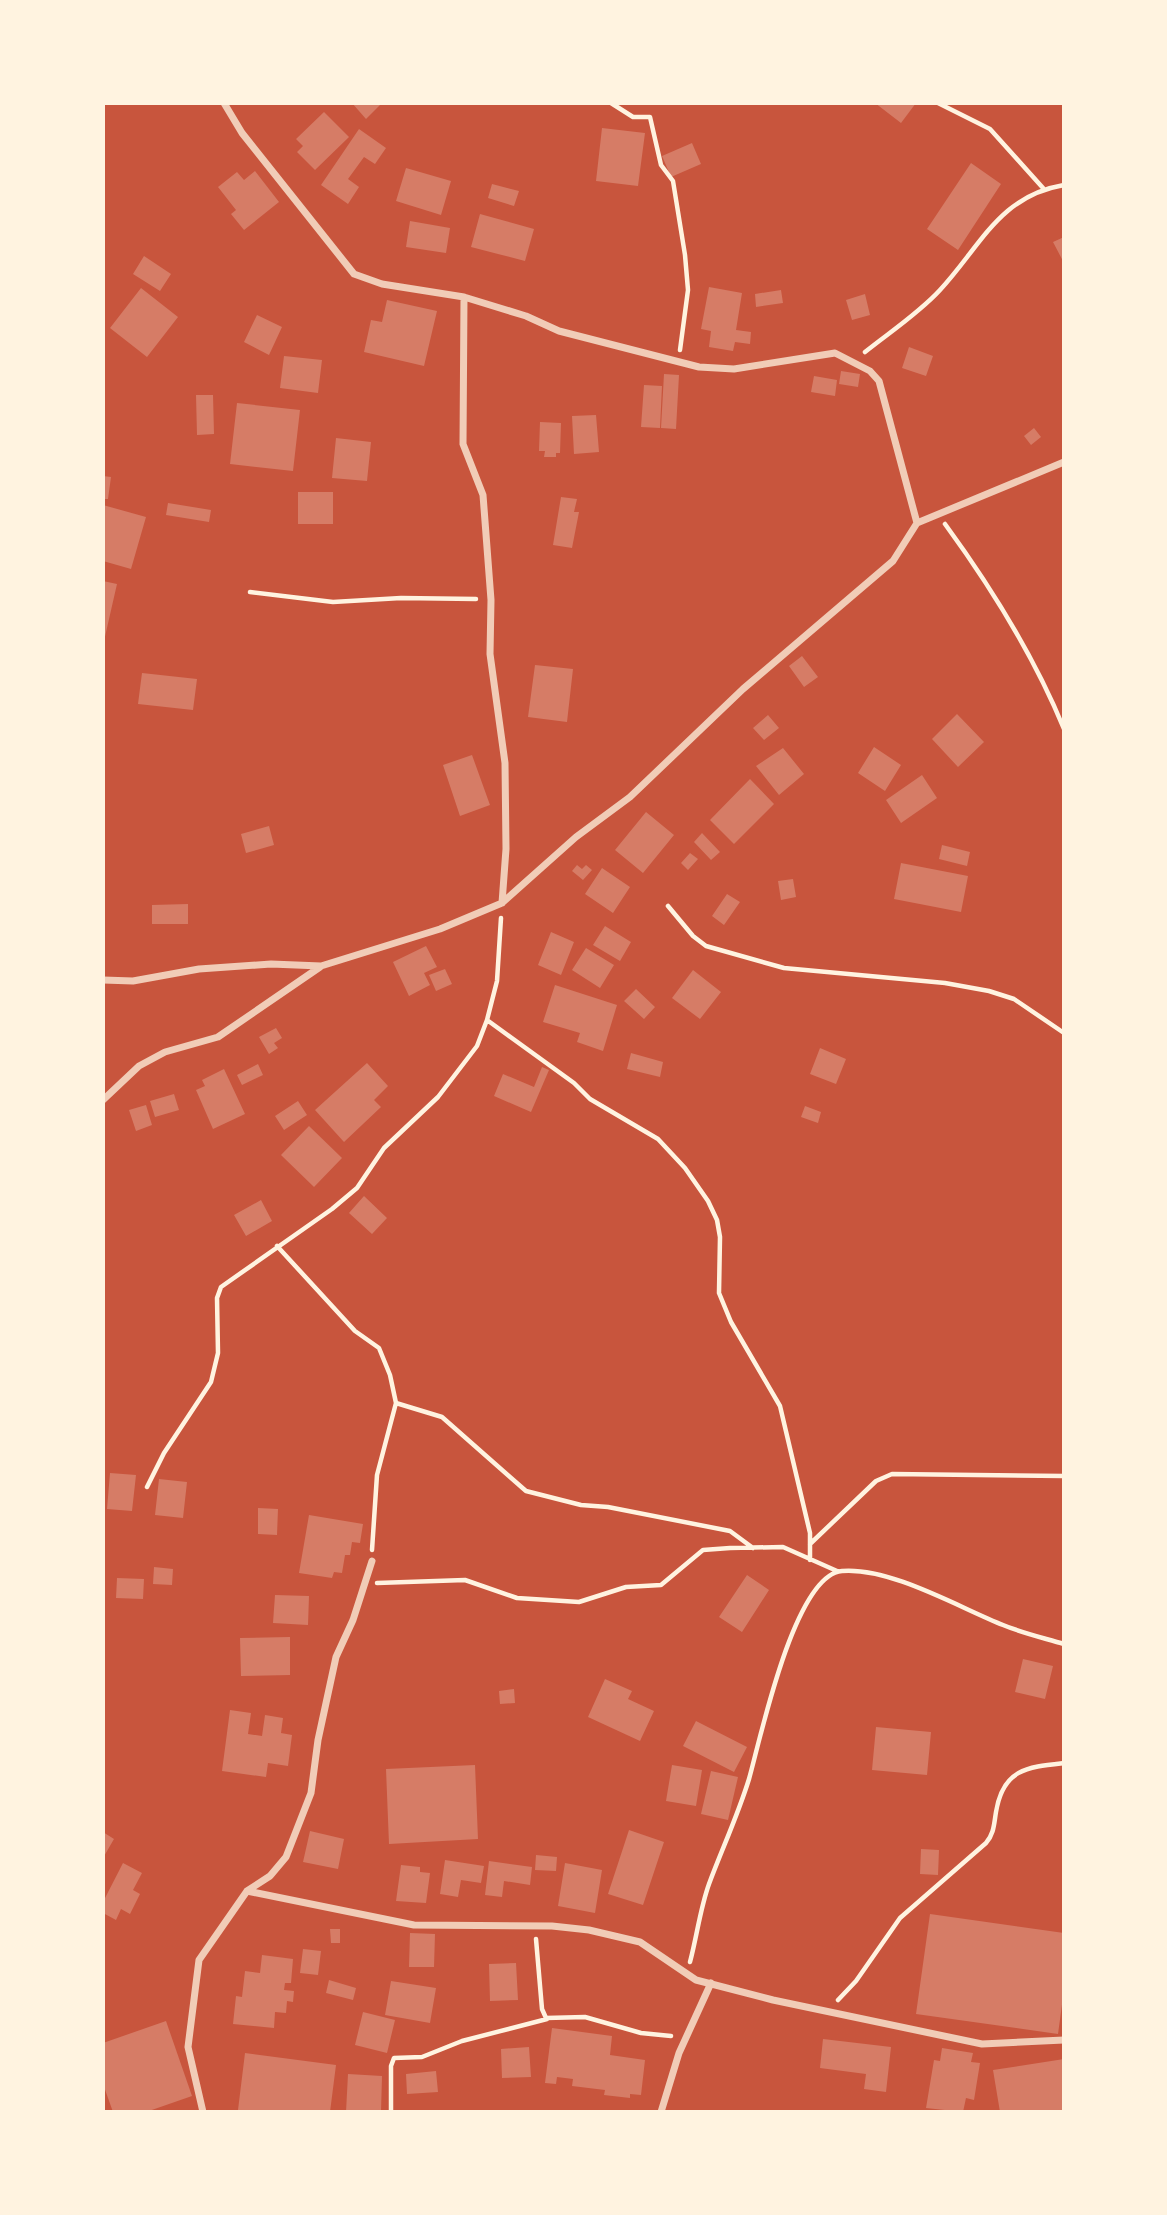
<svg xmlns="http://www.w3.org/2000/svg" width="1167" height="2215" font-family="'Public Sans',sans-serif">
	<rect width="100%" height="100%" fill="#c8553d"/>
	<path fill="#d67c66" d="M352,103H382L366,119Z
		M875,103H916L901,123Z
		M324,112L349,137L315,170L297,152L303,146L296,139Z
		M602,128L645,133L638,186L596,181Z
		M359,129L386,148L375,164L364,157L348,179L359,187L348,204L321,185Z
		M692,143L701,164L671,177L662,156Z
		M971,163L1001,184L958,250L927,229Z
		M406,168L451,181L441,215L396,201Z
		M255,171L279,202L244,230L231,214L236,210L218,187L237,172L244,180Z
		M492,184L519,191L514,206L488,198Z
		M480,214L534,229L525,261L471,247Z
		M410,221L450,228L446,253L406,247Z
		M1064,237V263L1053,242Z
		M144,256L171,274L160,291L133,274Z
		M709,287L742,293L736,330L751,332L750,344L735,342L733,351L709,347L711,331L701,329Z
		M141,288L178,317L147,357L110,328Z
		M781,290L783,303L756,307L755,294Z
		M865,294L870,315L852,320L846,300Z
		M387,300L437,311L424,366L364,352L371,320L382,322Z
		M257,315L282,327L269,355L244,342Z
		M909,347L933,356L926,376L902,368Z
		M284,356L322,360L318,393L280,388Z
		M841,371L860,374L858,387L839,384Z
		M664,374L679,375L676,429L661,428Z
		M814,376L837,380L835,396L811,392Z
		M644,385L662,386L660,428L641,427Z
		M196,395H213L214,434L197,435Z
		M237,403L300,410L293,471L230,464Z
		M596,415L599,452L574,454L572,416Z
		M540,422L561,423L560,453H556V457H544L545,451H539Z
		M1034,428L1041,437L1031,445L1024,436Z
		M336,438L371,442L367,481L332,478Z
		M103,476L111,477L108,499H103Z
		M298,492H333V524H298Z
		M561,497L577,499L574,512H579L572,548L553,545Z
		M168,503L211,510L209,522L166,515Z
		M103,505L146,517L131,569L103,561Z
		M103,581L117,584L104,641H103Z
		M802,656L818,677L804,687L789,666Z
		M535,665L573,669L567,722L528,717Z
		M142,673L197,679L193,710L138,704Z
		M957,714L984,742L958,767L932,739Z
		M768,715L779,728L764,740L753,728Z
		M874,747L901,765L885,791L858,773Z
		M783,748L804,774L779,795L756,766Z
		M472,755L490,805L460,816L443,765Z
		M922,775L937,798L901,823L886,800Z
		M750,779L774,804L734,844L710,820Z
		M646,812L674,835L643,873L615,850Z
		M269,826L274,845L246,853L241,834Z
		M702,833L720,852L711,860L694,842Z
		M942,845L970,852L967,866L939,859Z
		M690,853L698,859L688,870L681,863Z
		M901,863L968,876L961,912L894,899Z
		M577,865L582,869L586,865L592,870L583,880L572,871Z
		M602,868L630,887L613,913L585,894Z
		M793,879L796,897L781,900L778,881Z
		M727,894L740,902L724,925L712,916Z
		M188,904V924H152V905Z
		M605,926L631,942L620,961L593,945Z
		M551,932L574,942L561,975L538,965Z
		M426,946L437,967L424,973L430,985L409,996L393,962Z
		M586,948L614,965L600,988L572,970Z
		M445,969L452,984L436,991L429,975Z
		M693,970L721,992L700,1019L672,998Z
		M555,985L617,1005L603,1051L577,1042L580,1033L543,1022Z
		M636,989L655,1007L644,1019L624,1001Z
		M276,1028L282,1038L274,1043L278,1048L269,1054L259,1037Z
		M820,1048L846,1059L836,1084L810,1074Z
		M631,1053L663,1062L660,1077L627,1069Z
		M367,1063L388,1086L374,1100L381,1107L344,1142L315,1110Z
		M258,1064L263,1075L242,1085L237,1075Z
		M542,1067L549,1070L531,1112L494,1096L503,1074L534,1087Z
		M224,1069L245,1114L213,1129L196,1090L205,1086L202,1080Z
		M174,1094L179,1110L155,1117L150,1101Z
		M298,1101L307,1115L284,1130L275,1116Z
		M146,1105L152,1125L136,1131L129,1110Z
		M805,1106L821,1112L818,1123L801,1117Z
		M309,1126L342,1158L314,1187L281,1155Z
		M364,1196L387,1218L372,1234L349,1213Z
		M261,1200L272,1221L246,1236L234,1215Z
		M110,1473L136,1475L132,1511L107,1509Z
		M159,1479L187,1482L183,1518L155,1515Z
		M258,1508L278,1509L277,1535L258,1534Z
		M309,1515L363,1524L360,1543L352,1542L350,1555H345L342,1573L334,1572L332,1578L299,1573Z
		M154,1567L173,1569L172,1585L153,1584Z
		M747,1575L769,1590L742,1632L719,1617Z
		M117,1578L144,1579L143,1599L116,1598Z
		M275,1595L309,1596L308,1625L273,1623Z
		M290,1637V1675L241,1676L240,1638Z
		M1023,1659L1053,1666L1045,1699L1015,1692Z
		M605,1679L632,1691L628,1699L654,1711L640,1741L588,1717Z
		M514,1689L515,1703L500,1704L499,1691Z
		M230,1710L251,1713L248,1734L262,1736L265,1715L283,1718L281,1733L292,1735L288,1766L268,1763L266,1777L222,1771Z
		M696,1721L747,1747L734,1772L683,1746Z
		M876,1727L931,1732L927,1775L872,1770Z
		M475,1765L478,1839L389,1844L386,1769Z
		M672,1765L702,1770L696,1806L666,1801Z
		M711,1771L738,1777L728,1820L701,1814Z
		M629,1830L664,1842L643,1905L608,1894Z
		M310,1831L344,1839L338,1869L303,1862Z
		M103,1832L114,1839L103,1858Z
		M921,1849L939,1850L938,1875L920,1874Z
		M536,1855L557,1857L556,1871L535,1870Z
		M445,1860L484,1866L481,1883L461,1880L458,1897L440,1894Z
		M489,1861L532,1867L530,1885L504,1881L502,1897L485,1895Z
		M123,1863L142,1873L133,1890L140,1894L130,1914L121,1909L116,1920L103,1913V1902Z
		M565,1863L602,1870L595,1913L558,1906Z
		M401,1865L420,1867V1872L430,1873L426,1903L396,1901Z
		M930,1914L1064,1933V1990L1058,2034L916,2014Z
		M330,1929H340V1943H331Z
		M410,1933L435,1934L434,1967H409Z
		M303,1949L321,1951L318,1975L300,1973Z
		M262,1955L293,1959L291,1983H285L284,1990L294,1991L293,2002L287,2001L286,2013L275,2012L274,2028L233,2024L236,1996L242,1997L245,1971L260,1973Z
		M516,1963L518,2000L490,2001L489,1964Z
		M329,1980L356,1988L353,2000L326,1993Z
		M391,1981L436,1988L430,2023L385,2015Z
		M363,2012L395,2020L387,2053L355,2045Z
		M166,2021L192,2096L146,2112H113L103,2084V2043Z
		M552,2028L612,2036L610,2055L645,2060L641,2095L630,2094V2098L604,2095L605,2090L572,2086L573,2079L557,2077L556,2084L545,2083Z
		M823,2039L891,2047L886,2092L864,2089L866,2074L820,2068Z
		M529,2047L531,2077L502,2078L501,2049Z
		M942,2048L973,2053L971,2062L980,2063L974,2100L966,2098L963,2112L926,2108L934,2060L940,2061Z
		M245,2053L336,2065L330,2112L238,2110Z
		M1064,2059V2112H1000L993,2070Z
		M436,2071L438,2092L407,2094L406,2074Z
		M348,2074L382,2076L381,2112H346Z"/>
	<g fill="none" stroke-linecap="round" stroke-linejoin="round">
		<path stroke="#fff3e0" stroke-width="4.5" d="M611,103L633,117H650L661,165L673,181L685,255L688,290L680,350
			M938,103L990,129L1043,188
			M865,352C890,332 919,313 940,290C981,246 999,196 1064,185
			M945,524C991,587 1034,656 1064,729
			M250,592L333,602L401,598L476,599
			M668,906L693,936L706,946L784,968L945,983L989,991L1014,999L1064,1033
			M487,1020L574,1083L590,1099L658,1139L685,1168L708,1201L717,1220L720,1237L719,1293L731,1322L780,1406L810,1533V1560
			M277,1246L355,1331L379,1348L390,1375L396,1403L377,1475L372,1550
			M396,1403L442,1417L526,1491L581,1505L608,1507L730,1531L753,1548
			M147,1487L164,1453L211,1382L218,1353L217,1298L221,1287L332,1209L357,1188L384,1148L438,1097L477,1046L487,1020L497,981L501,918
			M810,1544L876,1481L892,1474L1064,1476
			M377,1583L465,1580L517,1598L579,1602L626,1587L661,1585L703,1550L730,1548L783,1547L837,1571
			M536,1939L542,2009L546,2018L585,2017L641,2033L671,2036
			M690,1962C697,1936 700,1909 709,1884C722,1849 738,1815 749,1779C760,1741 794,1575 842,1571C890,1567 958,1607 1003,1625C1022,1633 1044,1638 1064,1644
			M838,2000L856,1981L900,1918L986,1843C994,1834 994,1824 996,1812C1003,1769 1027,1767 1064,1763
			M391,2112V2066L394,2058L422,2057L462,2041L547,2019"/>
		<path stroke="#f1ccb7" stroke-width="7" d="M224,103L242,133L354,274L382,284L464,297L526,316L559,331L699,367L734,369L835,353L870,371L879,381L917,523
			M464,297L463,444L483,495L491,600L490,654L505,763L506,849L502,903
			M103,980L133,981L199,969L271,964L321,966L440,929L502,903L576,837L630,797L743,689L893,561L917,523L1064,462
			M103,1100L139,1066L165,1052L218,1037L320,967
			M247,1891L414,1925L552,1926L589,1930L640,1942L696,1980L773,2000L982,2044L1064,2040
			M203,2112L188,2047L199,1960L247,1891L270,1876L286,1857L311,1793L318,1740L336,1657L353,1620L372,1561
			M661,2112L679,2053L711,1983"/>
	</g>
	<rect width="1167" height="2215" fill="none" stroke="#fff3e0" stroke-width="210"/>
</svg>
